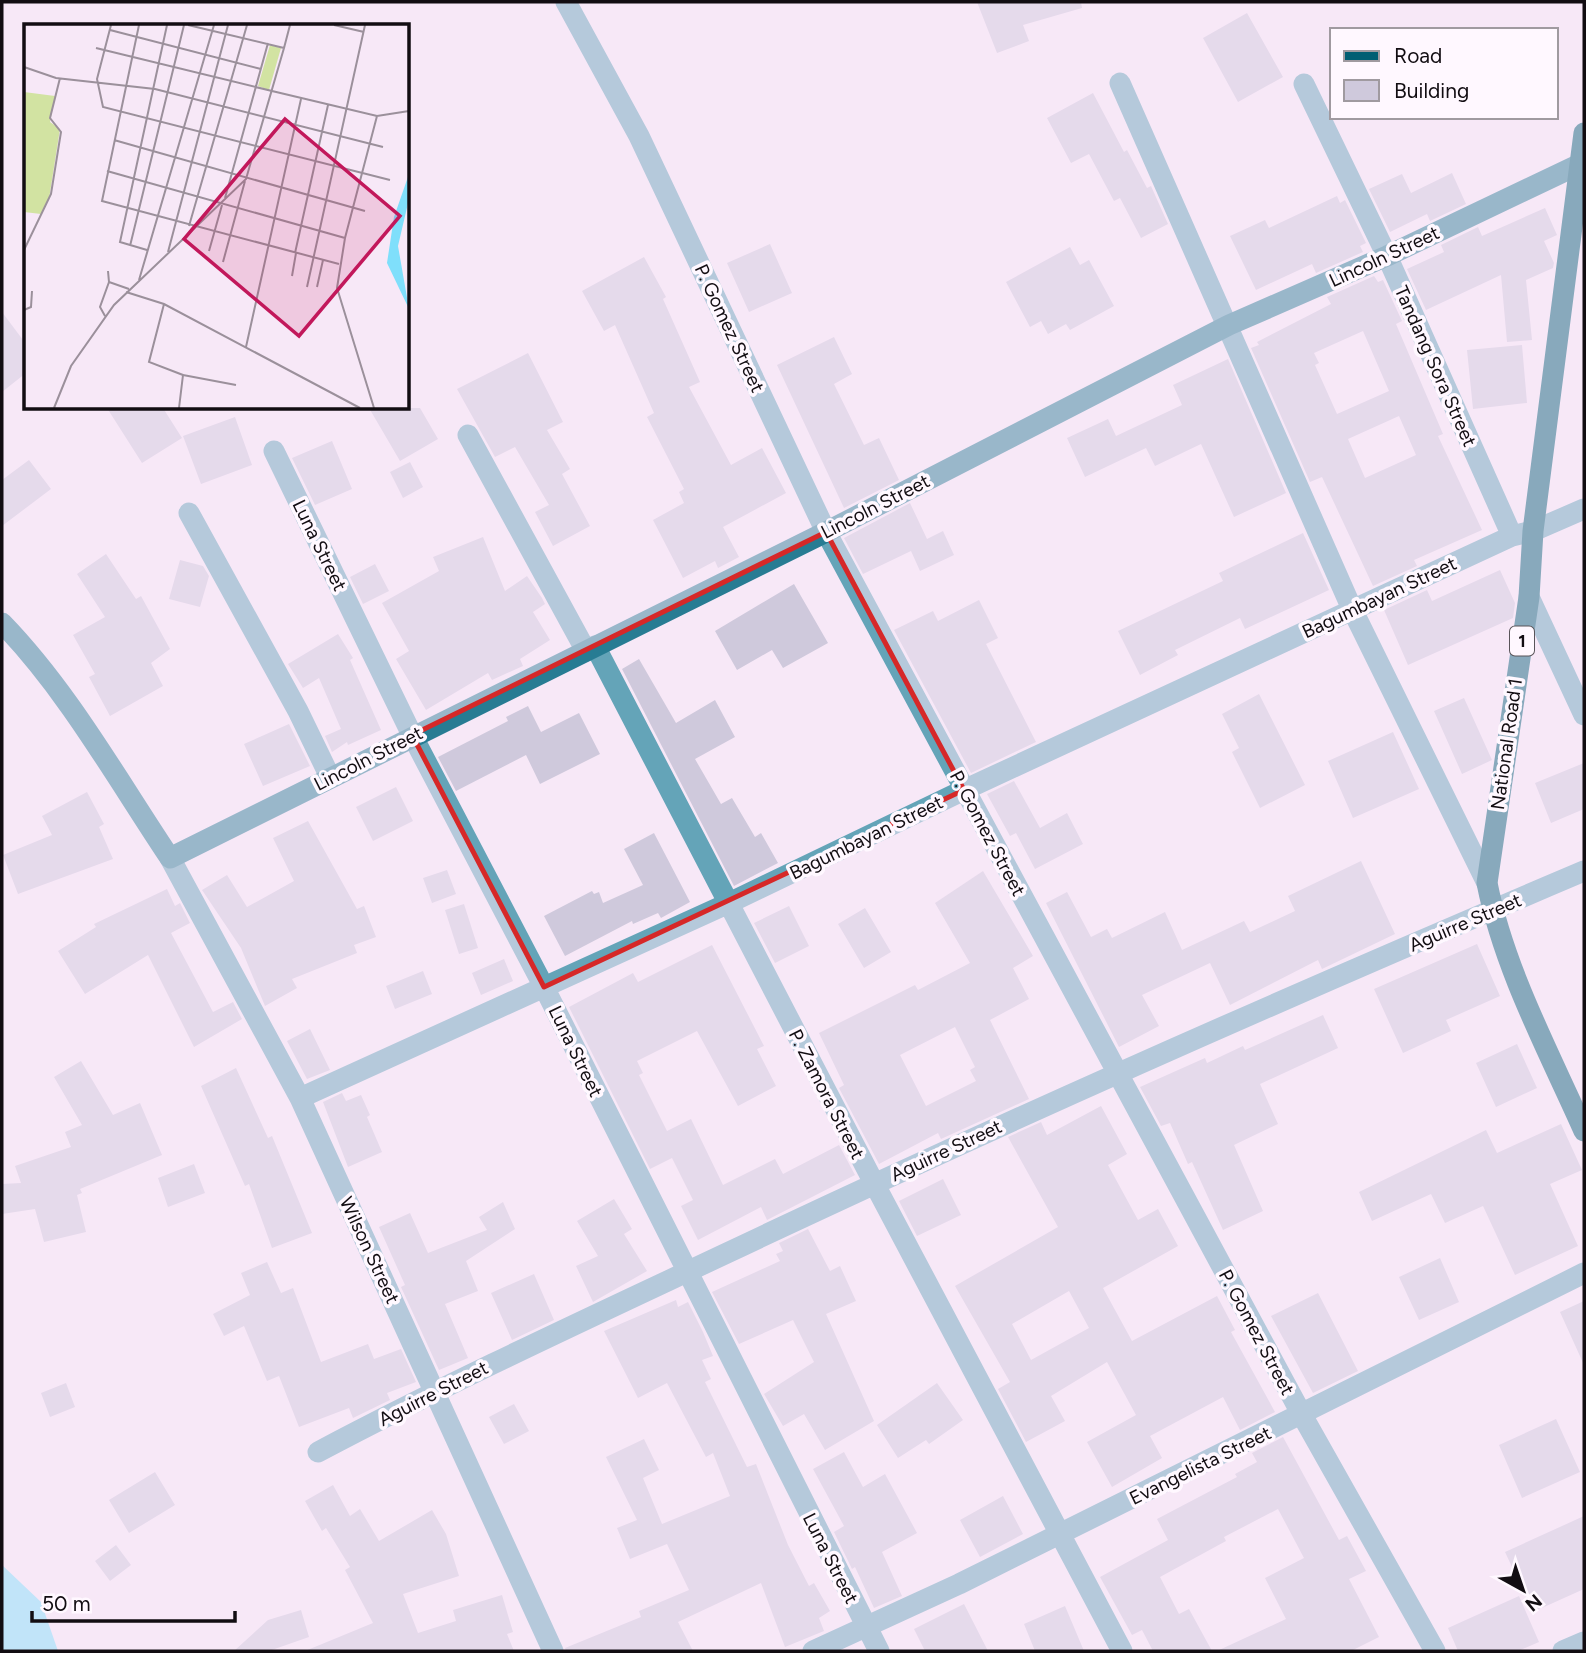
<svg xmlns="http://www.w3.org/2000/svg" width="1586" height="1653" font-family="Figtree,sans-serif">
	<rect width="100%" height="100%" fill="#f7e8f7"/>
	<path fill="#7fdffb" d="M2,1565L41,1602L58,1651H2Z"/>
	<path fill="#cfc9dc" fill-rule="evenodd" d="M977,2H1081L1082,8L1023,25L1029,41L997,53Z
		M1247,13L1283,77L1238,102L1203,38Z
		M1093,93L1124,152L1127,150L1147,188L1151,186L1168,224L1141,238L1120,198L1114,201L1089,154L1071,163L1047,118Z
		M1452,173L1466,204L1430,221L1427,214L1390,232L1369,189L1402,174L1411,193Z
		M1337,196L1340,203L1345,200L1366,243L1360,246L1363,252L1316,273L1312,264L1256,290L1230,236L1265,220L1269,228Z
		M1545,208L1557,235L1544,241L1554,263L1553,268L1526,280L1532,340L1507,342L1501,275L1426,310L1407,269L1444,252L1441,245L1478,227L1482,236Z
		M770,244L792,293L749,312L727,263Z
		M1070,247L1080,265L1089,260L1114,306L1070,330L1066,324L1048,334L1041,321L1030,327L1006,282Z
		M644,257L666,297L663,299L700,382L689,387L731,465L762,448L786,493L723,527L739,557L718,568L715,561L683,578L653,520L684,503L679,492L684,489L647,417L654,413L615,325L604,331L582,291Z
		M1374,276L1378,282L1383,280L1402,321L1396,324L1443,434L1438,436L1482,530L1414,560L1417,566L1373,586L1322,477L1310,482L1251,348L1259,345L1257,342L1331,304L1327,297ZM1363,331L1389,391L1337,414L1315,365L1319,363L1314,353ZM1399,416L1416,455L1365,478L1348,439Z
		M2,312L26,344V373L2,392Z
		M834,337L852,374L834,384L864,445L879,438L899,480L844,508L777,365Z
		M1522,345L1527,403L1473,409L1467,350Z
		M528,353L563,422L547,430L570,469L562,474L590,526L553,546L535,512L549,505L515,447L495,457L457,389Z
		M1228,359L1286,493L1234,517L1201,444L1155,466L1146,448L1085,477L1067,438L1108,419L1116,436L1182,405L1173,385Z
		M107,408H163L182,438L142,463Z
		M369,408H420L438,439L400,461Z
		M235,417L252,465L201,484L183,436Z
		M332,441L352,489L315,505L292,458Z
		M29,460L51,489L2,526V480Z
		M410,462L423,487L403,498L390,472Z
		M910,503L927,539L943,531L954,555L920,571L911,551L863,574L844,538Z
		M1303,533L1329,590L1245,629L1240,618L1175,650L1178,655L1140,675L1118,631L1223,581L1219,573Z
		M483,537L505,591L527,576L542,598L545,604L533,612L550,640L520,659L523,666L492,680L488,673L426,710L396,659L409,651L382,603L439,571L433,557Z
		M106,554L136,599L141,596L170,649L151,663L163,686L110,716L89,677L95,674L73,635L105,617L77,574Z
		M180,560L203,566L209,576L200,607L169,599Z
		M375,564L389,591L363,604L350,577Z
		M1500,570L1515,603L1513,618L1408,665L1384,610L1427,590L1432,601Z
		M794,584L828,643L783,668L772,650L737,670L715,631Z
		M979,600L998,638L986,644L1036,742L971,773L894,630L933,611L938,621Z
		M338,634L353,658L350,660L381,730L348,745L347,742L332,752L325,736L341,729L319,678L303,688L288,664Z
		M639,659L676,723L715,700L735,737L695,759L721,804L732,798L755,837L761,833L778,863L734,886L622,669Z
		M1259,694L1305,785L1260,808L1232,752L1239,748L1222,714Z
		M1464,698L1492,760L1462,774L1434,711Z
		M528,706L541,732L579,713L600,754L540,784L526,755L456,791L438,757L508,721L506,717Z
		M289,724L310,766L263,786L244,744Z
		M1393,732L1419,789L1353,818L1328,761Z
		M1584,763V809L1551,823L1535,783Z
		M1014,781L1040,828L1067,813L1083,844L1035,869L1016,833L1010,836L987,794Z
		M396,787L413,821L373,841L356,807Z
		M87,792L104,824L99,827L113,859L18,894L3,855L52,835L42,816Z
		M308,821L357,909L364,906L376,937L354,945L357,953L292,979L297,988L265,1006L241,948L202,890L227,875L247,907L294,881L273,838Z
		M654,833L690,902L661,918L658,913L633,924L632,921L565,956L544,916L592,891L594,894L599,892L603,903L643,885L624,849Z
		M1361,861L1395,934L1322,969L1318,960L1230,1005L1210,963L1142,995L1159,1026L1119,1047L1046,903L1067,892L1091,937L1107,929L1112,938L1165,912L1182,950L1244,921L1250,932L1295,911L1288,896Z
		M447,870L456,894L432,903L423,878Z
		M983,871L1033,956L1013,968L1029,999L990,1020L1029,1099L941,1139L938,1133L879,1164L839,1088L844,1085L819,1033L915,985L918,990L970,963L935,903ZM955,1027L975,1067L970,1070L976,1081L926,1106L900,1055Z
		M167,889L175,906L180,903L190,923L171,933L213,1012L233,1002L242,1019L194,1047L148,955L85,994L58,951L96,927L94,924Z
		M464,904L478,948L459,954L445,910Z
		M789,906L809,946L775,963L754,923Z
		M865,908L891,952L864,968L838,924Z
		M1477,944L1500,996L1446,1020L1451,1031L1403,1053L1374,989Z
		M712,945L764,1046L757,1049L776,1086L738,1106L697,1031L637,1061L643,1073L639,1075L667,1131L691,1119L723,1185L775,1159L783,1174L839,1145L855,1175L767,1220L761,1207L698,1240L681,1206L693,1200L672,1158L650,1169L569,1007L633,973L638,982Z
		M504,959L513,981L481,995L472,973Z
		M423,971L432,994L395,1009L386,986Z
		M1323,1015L1338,1048L1260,1084L1278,1124L1234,1145L1263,1211L1223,1230L1192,1162L1188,1164L1170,1123L1161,1126L1140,1087L1205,1058L1207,1063L1243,1046L1245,1050Z
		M310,1029L330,1070L307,1079L287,1041Z
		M1517,1044L1537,1088L1496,1107L1476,1063Z
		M81,1061L113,1115L140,1103L162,1155L80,1189L82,1193L77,1195L86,1232L44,1242L35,1209L2,1214V1184L21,1183L15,1166L71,1147L65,1132L82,1125L54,1077Z
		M236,1068L268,1138L272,1136L312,1233L272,1248L249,1184L245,1186L201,1086Z
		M342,1093L346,1101L361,1095L370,1115L367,1117L382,1152L348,1167L323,1102Z
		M1101,1106L1127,1154L1108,1165L1138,1220L1158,1209L1178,1246L1103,1288L1132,1341L1217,1296L1235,1330L1231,1332L1275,1412L1240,1430L1223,1397L1150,1436L1162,1458L1112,1487L1087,1442L1136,1415L1107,1362L1051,1396L1065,1421L1026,1442L998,1389L1010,1382L955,1286L1058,1227L1008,1137L1041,1122L1047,1135ZM1069,1291L1089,1328L1031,1360L1012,1324Z
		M1561,1124L1582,1170L1550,1184L1578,1246L1515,1275L1483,1206L1445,1223L1431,1194L1372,1221L1359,1192L1486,1130L1497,1153Z
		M194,1164L205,1193L168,1207L158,1178Z
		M943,1179L961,1215L917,1236L899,1201Z
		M614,1199L632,1229L624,1234L647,1271L593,1302L576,1266L598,1256L577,1221Z
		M503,1202L515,1229L466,1261L478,1291L445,1304L468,1358L439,1370L401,1287L405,1285L379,1227L410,1213L428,1253L487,1230L479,1217Z
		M808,1229L830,1271L840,1266L856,1301L826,1314L874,1421L825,1450L804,1414L783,1426L764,1394L814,1362L793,1320L739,1344L712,1292L780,1261L776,1254L783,1251L779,1243Z
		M1440,1258L1459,1302L1419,1320L1399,1277Z
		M267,1262L281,1293L293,1288L321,1362L368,1344L374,1359L401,1349L416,1382L387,1393L390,1400L353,1418L349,1408L299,1427L279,1376L267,1381L244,1326L224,1336L213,1314L250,1295L241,1273Z
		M534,1274L554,1320L512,1340L491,1293Z
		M1318,1293L1358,1371L1313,1393L1271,1316Z
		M676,1300L678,1307L688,1302L703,1332L713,1356L702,1360L711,1379L705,1382L747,1467L756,1464L788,1545L809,1586L814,1583L830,1611L819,1618L824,1631L785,1647L761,1583L678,1622L693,1651H566L565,1648L641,1617L639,1611L689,1590L667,1544L630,1559L617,1528L637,1520L606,1457L644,1439L659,1470L643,1478L662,1524L730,1496L713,1453L706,1457L667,1383L638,1398L604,1331Z
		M1584,1301V1365L1560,1312Z
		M66,1383L75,1407L50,1417L41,1393Z
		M937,1383L963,1420L929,1444L926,1440L898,1458L877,1425Z
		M514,1404L529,1431L504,1444L489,1417Z
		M1556,1419L1580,1472L1522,1498L1499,1445Z
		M1283,1437L1339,1540L1347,1536L1366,1571L1349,1579L1379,1637L1351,1651H1217L1286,1619L1265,1578L1304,1558L1278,1509L1224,1537L1226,1541L1160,1577L1179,1614L1189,1609L1212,1651H1153L1142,1630L1132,1635L1100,1577L1168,1540L1157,1519L1237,1477L1235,1474L1257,1462L1252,1453Z
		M844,1452L863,1487L885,1474L917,1533L882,1552L902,1596L874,1608L855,1567L852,1569L834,1532L844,1526L813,1469Z
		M155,1472L175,1505L129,1533L109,1500Z
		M333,1485L350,1516L360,1509L379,1541L432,1510L446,1534L459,1576L403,1594L418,1633L456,1621L453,1610L502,1595L513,1632L507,1634L514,1651H305L373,1623L345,1570L350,1567L326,1528L322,1531L305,1501Z
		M1003,1496L1023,1534L980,1557L960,1520Z
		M1584,1516V1589L1533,1612L1505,1552Z
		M116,1545L131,1565L110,1581L95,1561Z
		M1519,1596L1539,1642L1518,1651H1458L1448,1628Z
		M964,1604L988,1651H925L914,1629Z
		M1065,1606L1084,1651H1035L1024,1624Z
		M301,1610L309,1637L269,1651H234L268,1620Z"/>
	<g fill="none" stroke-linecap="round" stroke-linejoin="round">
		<path stroke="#64a4b8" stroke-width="21" d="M566,2L639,136L826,532L1302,1415L1435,1651
			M1120,83L1352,609L1487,883
			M1304,84L1387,256L1512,536
			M468,435L586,651
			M274,451L412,735L544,987L879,1651
			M189,513L298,711L330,777
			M1529,597L1584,715
			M595,646L874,1183L1122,1651
			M170,858L300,1098L553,1651
			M300,1098L729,903L964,790L1512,536L1533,531L1584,509
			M318,1452C452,1381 589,1318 727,1253C1010,1119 1296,993 1584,871
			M813,1651L959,1584L1584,1273
			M1563,1651L1584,1642"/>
		<path stroke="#277c93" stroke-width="21" d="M2,623C68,691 117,779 170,858L826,532L1229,325L1387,256L1580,164"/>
		<path stroke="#015e73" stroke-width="21" d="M1584,133L1533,531L1529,597L1487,883C1504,969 1549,1052 1584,1131"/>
	</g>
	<path d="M0 0H1586V1653H0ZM826,532L964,790L544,987L412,735Z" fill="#f7e8f7" fill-opacity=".55" fill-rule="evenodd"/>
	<path fill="none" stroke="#d62828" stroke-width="5" stroke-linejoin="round" d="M826,532L964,790L544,987L412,735Z"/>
	<g text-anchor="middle" stroke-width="7" stroke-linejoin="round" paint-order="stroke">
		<rect fill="#fff8ff" stroke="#595459" stroke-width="2" x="1510" y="626.5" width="24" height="29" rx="5"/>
		<g font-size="18" font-weight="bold" fill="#120d12">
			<text x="1522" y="647">1</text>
		</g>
		<g font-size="19" fill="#120d12" stroke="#fff8ff">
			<text transform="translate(1384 256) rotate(-25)" y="7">Lincoln Street</text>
			<text transform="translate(730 328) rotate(65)" y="7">P. Gomez Street</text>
			<text transform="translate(1436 366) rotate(66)" y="7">Tandang Sora Street</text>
			<text transform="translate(875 506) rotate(-27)" y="7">Lincoln Street</text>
			<text transform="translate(320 545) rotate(64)" y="7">Luna Street</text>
			<text transform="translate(1379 597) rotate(-25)" y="7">Bagumbayan Street</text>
			<text transform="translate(1506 744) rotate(-82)" y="7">National Road 1</text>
			<text transform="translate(368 758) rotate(-27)" y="7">Lincoln Street</text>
			<text transform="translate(988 833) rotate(62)" y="7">P. Gomez Street</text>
			<text transform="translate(866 837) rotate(-26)" y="7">Bagumbayan Street</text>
			<text transform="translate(1465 922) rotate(-23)" y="7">Aguirre Street</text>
			<text transform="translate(576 1051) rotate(64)" y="7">Luna Street</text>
			<text transform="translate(827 1094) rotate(63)" y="7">P. Zamora Street</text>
			<text transform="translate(946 1150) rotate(-25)" y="7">Aguirre Street</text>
			<text transform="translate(370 1250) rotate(65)" y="7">Wilson Street</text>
			<text transform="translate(1257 1332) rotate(62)" y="7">P. Gomez Street</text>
			<text transform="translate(433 1393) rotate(-27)" y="7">Aguirre Street</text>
			<text transform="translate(1200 1465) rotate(-26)" y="7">Evangelista Street</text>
			<text transform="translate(831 1558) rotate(63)" y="7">Luna Street</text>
		</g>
	</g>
	<g transform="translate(24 24)">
		<rect width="385" height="385" fill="#f7e8f7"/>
		<path d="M246,21L257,24L245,66L234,62ZM0,68L31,72L26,98L36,105L25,175L17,190L0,188Z" fill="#d2e3a2"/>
		<path d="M385,150V175L374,222L385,285L363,239L370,193Z" fill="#7fdffb"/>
		<path fill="none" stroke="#9b909b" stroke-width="2" d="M87,1L73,55L79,83L366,156M115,1L78,177L315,240M310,1L340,8M86,6L237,45M72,24L248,67M260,24L266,1M0,43L32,54L131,65L359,123M248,67L353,92L385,87M90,116L341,187M83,147L321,214M201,174L244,19M165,202L223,1M106,222L160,1M0,226L27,170L37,108L26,94L36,54M123,226L96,218L143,1M185,227L198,181M144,228L204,1M271,229L304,81M199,238L221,157M84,247L85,258L105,265M268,252L272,229M115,256L190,1M283,263L341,1M293,263L299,236M102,268L140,280L336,384M140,280L125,338L159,351L155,384M0,286L7,283L8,267M81,292L76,283L85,258M222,323L277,75M159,351L212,361M30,384L47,342L90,281L222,155L260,24L164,1M350,384L313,264L321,214L353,92"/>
		<path fill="#c2185b" fill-opacity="0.15" stroke="#c2185b" stroke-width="3.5" d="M261,95L376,192L275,312L160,215Z"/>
		<rect width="385" height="385" fill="none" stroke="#120d12" stroke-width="3.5"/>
	</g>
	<rect width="1586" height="1653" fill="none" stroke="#120d12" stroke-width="7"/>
	<rect x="1330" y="28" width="228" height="91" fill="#fff8ff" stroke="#a09aa0" stroke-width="2"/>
	<rect x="1344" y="51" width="35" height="10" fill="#015e73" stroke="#a09aa0" stroke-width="2"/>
	<text x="1394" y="63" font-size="21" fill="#120d12">Road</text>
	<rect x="1344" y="80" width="35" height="21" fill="#cfc9dc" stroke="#a09aa0" stroke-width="2"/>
	<text x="1394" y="98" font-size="21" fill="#120d12">Building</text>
	<g transform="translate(1523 1590) rotate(140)" stroke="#fff8ff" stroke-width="5" paint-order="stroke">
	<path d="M0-5L12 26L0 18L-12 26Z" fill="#120d12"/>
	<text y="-10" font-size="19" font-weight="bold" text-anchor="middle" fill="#120d12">N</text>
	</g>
	<path d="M32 1611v10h203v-10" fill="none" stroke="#120d12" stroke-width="3.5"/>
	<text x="42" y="1611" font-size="21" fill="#120d12" stroke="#fff8ff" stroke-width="5" paint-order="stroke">50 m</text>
</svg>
